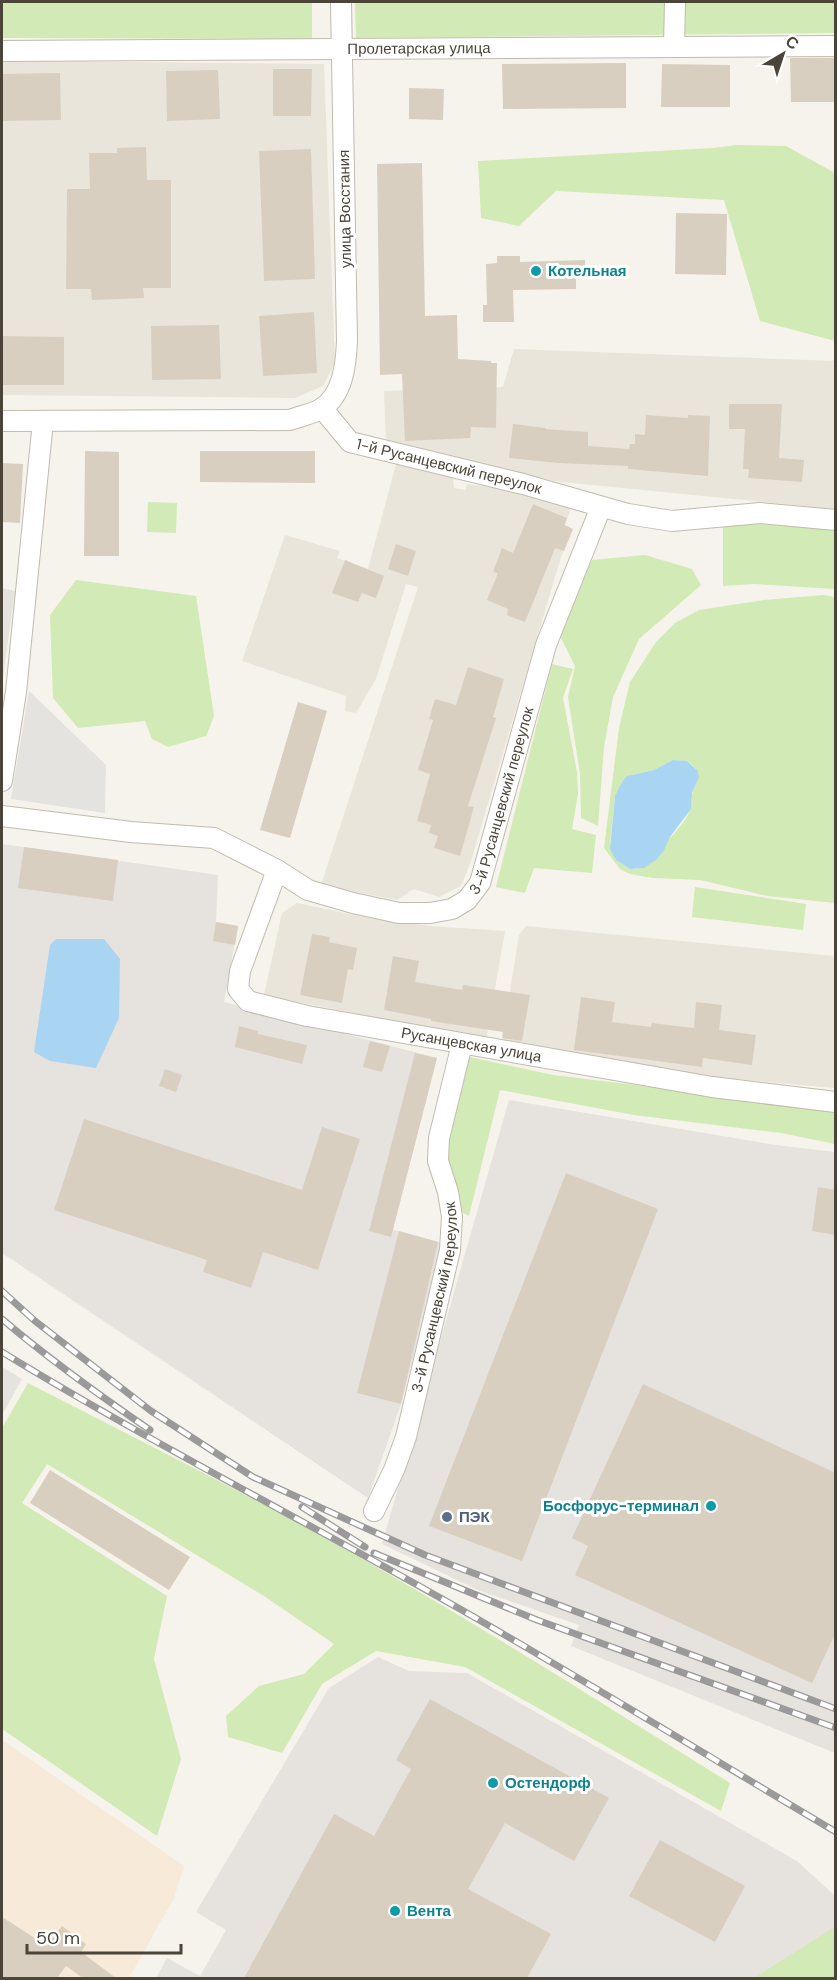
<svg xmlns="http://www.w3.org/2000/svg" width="837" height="1980" font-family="'DM Sans',sans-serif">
	<rect width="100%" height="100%" fill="#f6f3ec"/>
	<path fill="#eae5da" d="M2,61L324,64L335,363L323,386L295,398L2,395Z
		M514,349L835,361V509L562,482L444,460L435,452L386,443L384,391L503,387Z
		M396,464L453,478L454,488L465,490L467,484L532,493L571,508L565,525L573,529L561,557L471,861L461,886L439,897L414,889L397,900L321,885L418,587L406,584L376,679L356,713L345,711L346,696L242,661L285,535L340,551L337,558L368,569Z
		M297,903L369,918L431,926L505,931L486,1040L264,995L282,913Z
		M526,926L835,956V1088L691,1075L502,1041L519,935Z"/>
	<path fill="#f7ead8" d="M2,1740L184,1866L174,1898L129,1978H2Z"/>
	<path fill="#e6e2dd" d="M2,588L15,591L2,684Z
		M2,844L218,875L216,922L238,926L224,1002L437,1058L393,1230L443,1243L401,1404L368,1498L2,1253Z
		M509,1100L776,1145L835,1152V1753L571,1646L579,1625L480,1591L382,1544Z
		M2,1367L22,1379L2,1415Z
		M378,1657L409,1671L467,1673L797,1861L835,1896V1978H156L167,1958L200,1976L226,1930L196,1912L329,1688Z"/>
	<path fill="#d2eab5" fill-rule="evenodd" d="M2,2H312V39L2,38Z
		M355,2H835V33L356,38Z
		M737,145L786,146L835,173V341L760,321L724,200L556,191L519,226L481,218L478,161L713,148Z
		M148,502L177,503L176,533L147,532Z
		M723,522L835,529V589L754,584L723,586Z
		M645,555L692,569L701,585L639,639L613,697L604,747L598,826L581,818L580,774L568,697L575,666L558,632L571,600L592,560Z
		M76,580L196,596L214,716L206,736L168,747L152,739L145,721L78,728L53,698L50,615Z
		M823,595L835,597V903L767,896L700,880L653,878L630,874L620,869L604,848L619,728L630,682L656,642L675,623L699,610L764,600ZM673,760L687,761C702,770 698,778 693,792C690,798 693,804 690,810C684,828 652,855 638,869H630L616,860L610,845L615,796L631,775L654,770Z
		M552,664L573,669L563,698L577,772L578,794L572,829L596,835L592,873L534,868L525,893L496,887Z
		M695,887L806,904L803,930L692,917Z
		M465,1056L553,1075L835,1109V1144L781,1133L634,1115L500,1090L469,1216L454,1208L443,1157Z
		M28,1383C152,1447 277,1508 397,1579C510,1644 620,1715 730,1783L721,1811L465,1667L376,1651L322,1684L282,1753L228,1737L226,1716L259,1686L304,1674L334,1644L264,1596L47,1464L22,1503L167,1596L154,1659L181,1759L157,1836L2,1729V1428Z
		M833,1928L835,1934V1978H754Z"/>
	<path fill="#e5e3e0" d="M29,691L106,765L105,813L11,799Z"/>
	<path fill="#a9d4f2" d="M673,760L687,761L697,770L699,777L692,793L691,809L670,837L664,850L657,859L644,868L630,869L616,860L610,849L615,796L622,782L627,776L654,770Z
		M56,939H104L120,959L119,1018L96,1068L50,1061L34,1052L50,945Z"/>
	<path fill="#d8cfc1" d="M790,58H836V102H791Z
		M626,63V108L503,109L502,64Z
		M662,64L730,65V107H661Z
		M273,69H312L311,116H273Z
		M218,70L220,119L167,121L166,71Z
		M60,73L61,120L2,121V74Z
		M409,88L444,89L443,120L409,119Z
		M146,147L147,180H171V288H143L144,298L92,300L91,289H66L67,189H90L89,153H117V148Z
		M311,149L315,279L264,281L259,151Z
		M422,163L425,316L457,315L458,359L491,361V363H497L496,428L471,427L470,438L405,441L402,374L380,375L377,164Z
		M676,213L727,214L726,275L675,274Z
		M497,256H520V262L585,260V279H576V289L513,290L514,322H483V305H487L486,264L497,263Z
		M314,312L317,373L263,376L259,316Z
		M219,325L221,379L152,380L151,326Z
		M2,336L64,337V385H2Z
		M729,404H782L779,458L804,460L802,482L748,478L749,469H743L745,429H729Z
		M646,415L688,418V415L710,416L708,476L628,469V466L558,463L509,458L513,424L546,428L545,429L588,432V446L629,449L630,444H635V434L645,435Z
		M85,451L119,452V556H84Z
		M200,451H315V483L200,482Z
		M2,463L23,464L20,523L2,522Z
		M533,504L567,518L564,525L573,529L564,551L555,548L525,622L507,615L508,609L487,600L498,573L493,572L502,548L513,553Z
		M396,544L416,551L408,576L388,569Z
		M345,560L384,576L376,598L362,593L358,602L332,593Z
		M468,667L504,679L493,717L496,718L468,806L474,807L460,856L434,848L438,836L429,833L431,825L417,821L430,774L418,770L433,720L429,719L435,699L456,705Z
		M298,702L327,711L290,838L260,830Z
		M24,847L118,860L113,901L18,888Z
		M216,922L238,926L235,945L213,941Z
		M312,934L330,937L329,942L357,948L353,970L348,969L342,1003L300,995Z
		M393,956L419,961L415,982L462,990L463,985L530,995L522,1041L502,1038L503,1032L431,1021V1019L384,1010Z
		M581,997L615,1002L612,1022L651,1027L652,1023L694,1028L696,1002L722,1005L719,1030L756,1035L752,1065L703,1058L702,1067L574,1050Z
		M239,1026L258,1031V1034L307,1045L302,1064L235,1047Z
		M370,1041L390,1046L382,1072L363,1067Z
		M415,1053L437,1058L391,1237L369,1231Z
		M165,1069L182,1075L176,1092L159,1086Z
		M84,1119L302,1190L322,1127L360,1139L318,1270L263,1252L251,1288L203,1272L207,1260L54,1210Z
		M566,1173L658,1209L522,1561L429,1526Z
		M818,1187L836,1190V1235L812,1231Z
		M399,1231L438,1242L401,1404L357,1393Z
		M643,1384L836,1473V1632L812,1683L575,1575L588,1546L572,1538Z
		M50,1470L190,1557L169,1590L30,1503Z
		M430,1699L609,1798L574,1861L505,1823L468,1889L551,1934L527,1978H244L334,1814L374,1836L411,1769L396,1760Z
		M660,1840L745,1886L715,1942L629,1896Z
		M2,1917L47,1946L62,1926L86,1944L81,1952L116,1978H83L66,1966L57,1978H2Z"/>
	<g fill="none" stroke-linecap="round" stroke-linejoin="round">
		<g stroke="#c2bbae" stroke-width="22">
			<g id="minor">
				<path d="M674,47L675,2"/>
				<path id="s1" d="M2,51L836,46"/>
				<path id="s2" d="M322,408L350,442L523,484L628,514L672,521L760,513L836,520"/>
				<path d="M2,421L290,420C300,416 312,414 321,409C343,395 346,365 347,341L341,2"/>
				<path d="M2,781L16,692L43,421"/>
				<path id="s3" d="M2,816L131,832L214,838L277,870L308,890L353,903L399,913H430L452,909L467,900L480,883L546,645L601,507"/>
				<path id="s4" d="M277,870L240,971L238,989L248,1001L307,1016L712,1087L836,1102"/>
				<path id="s5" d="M374,1511L394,1470L406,1437L450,1250L452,1217L448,1192L438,1161L439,1138L462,1044"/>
			</g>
		</g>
		<use href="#minor" stroke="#fff" stroke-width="20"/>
		<g stroke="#9a9a9a" stroke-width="7">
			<path id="rail" d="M2,1291L35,1321L151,1411L253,1477L425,1555L836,1709
				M2,1319C49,1359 99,1395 150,1430
				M2,1352C156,1446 317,1527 474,1617C595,1687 715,1760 836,1832
				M302,1507L365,1547
				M374,1553L537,1620L836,1728"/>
		</g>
		<use href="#rail" stroke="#fff" stroke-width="4.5" stroke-dasharray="14" stroke-linecap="butt"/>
	</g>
	<g fill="#0f9aa8" stroke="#fff" stroke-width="2">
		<circle cx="536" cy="271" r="6"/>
		<circle cx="711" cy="1506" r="6"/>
		<circle cx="493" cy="1783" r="6"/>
		<circle cx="395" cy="1911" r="6"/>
	</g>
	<circle fill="#5c6f8a" stroke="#fff" stroke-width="2" cx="447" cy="1517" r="6"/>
	<g text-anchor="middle" stroke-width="6" stroke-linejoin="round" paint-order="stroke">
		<g font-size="15" fill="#4b4439" stroke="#fff">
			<text dy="5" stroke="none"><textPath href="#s1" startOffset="417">Пролетарская улица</textPath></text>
			<text transform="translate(345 209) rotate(-91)" y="5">улица Восстания</text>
			<text dy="5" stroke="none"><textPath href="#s2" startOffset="146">1-й Русанцевский переулок</textPath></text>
			<text dy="5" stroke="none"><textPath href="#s3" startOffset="592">3-й Русанцевский переулок</textPath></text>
			<text dy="5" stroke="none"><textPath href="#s4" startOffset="369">Русанцевская улица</textPath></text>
			<text dy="5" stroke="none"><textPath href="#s5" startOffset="224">3-й Русанцевский переулок</textPath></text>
		</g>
		<g font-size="15" font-weight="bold" fill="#0d838f" stroke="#fff" text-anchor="start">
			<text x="548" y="276">Котельная</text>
			<text x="699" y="1511" text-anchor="end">Босфорус-терминал</text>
			<text x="505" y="1788">Остендорф</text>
			<text x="407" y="1916">Вента</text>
		</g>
		<g font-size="15" font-weight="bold" fill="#4e5e75" stroke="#fff" text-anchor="start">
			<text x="459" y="1522">ПЭК</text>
		</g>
	</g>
	<rect width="837" height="1980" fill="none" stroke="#4b4439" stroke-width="6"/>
	<g transform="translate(783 54) rotate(39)" stroke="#ffffff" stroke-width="4.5" paint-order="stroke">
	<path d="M0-4.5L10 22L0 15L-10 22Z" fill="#4b4439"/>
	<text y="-9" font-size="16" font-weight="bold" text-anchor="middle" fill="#4b4439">С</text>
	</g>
	<path d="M27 1944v9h154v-9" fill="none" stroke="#4b4439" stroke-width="3"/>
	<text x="36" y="1944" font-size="18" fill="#4b4439" stroke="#ffffff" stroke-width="4.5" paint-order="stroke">50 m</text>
</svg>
